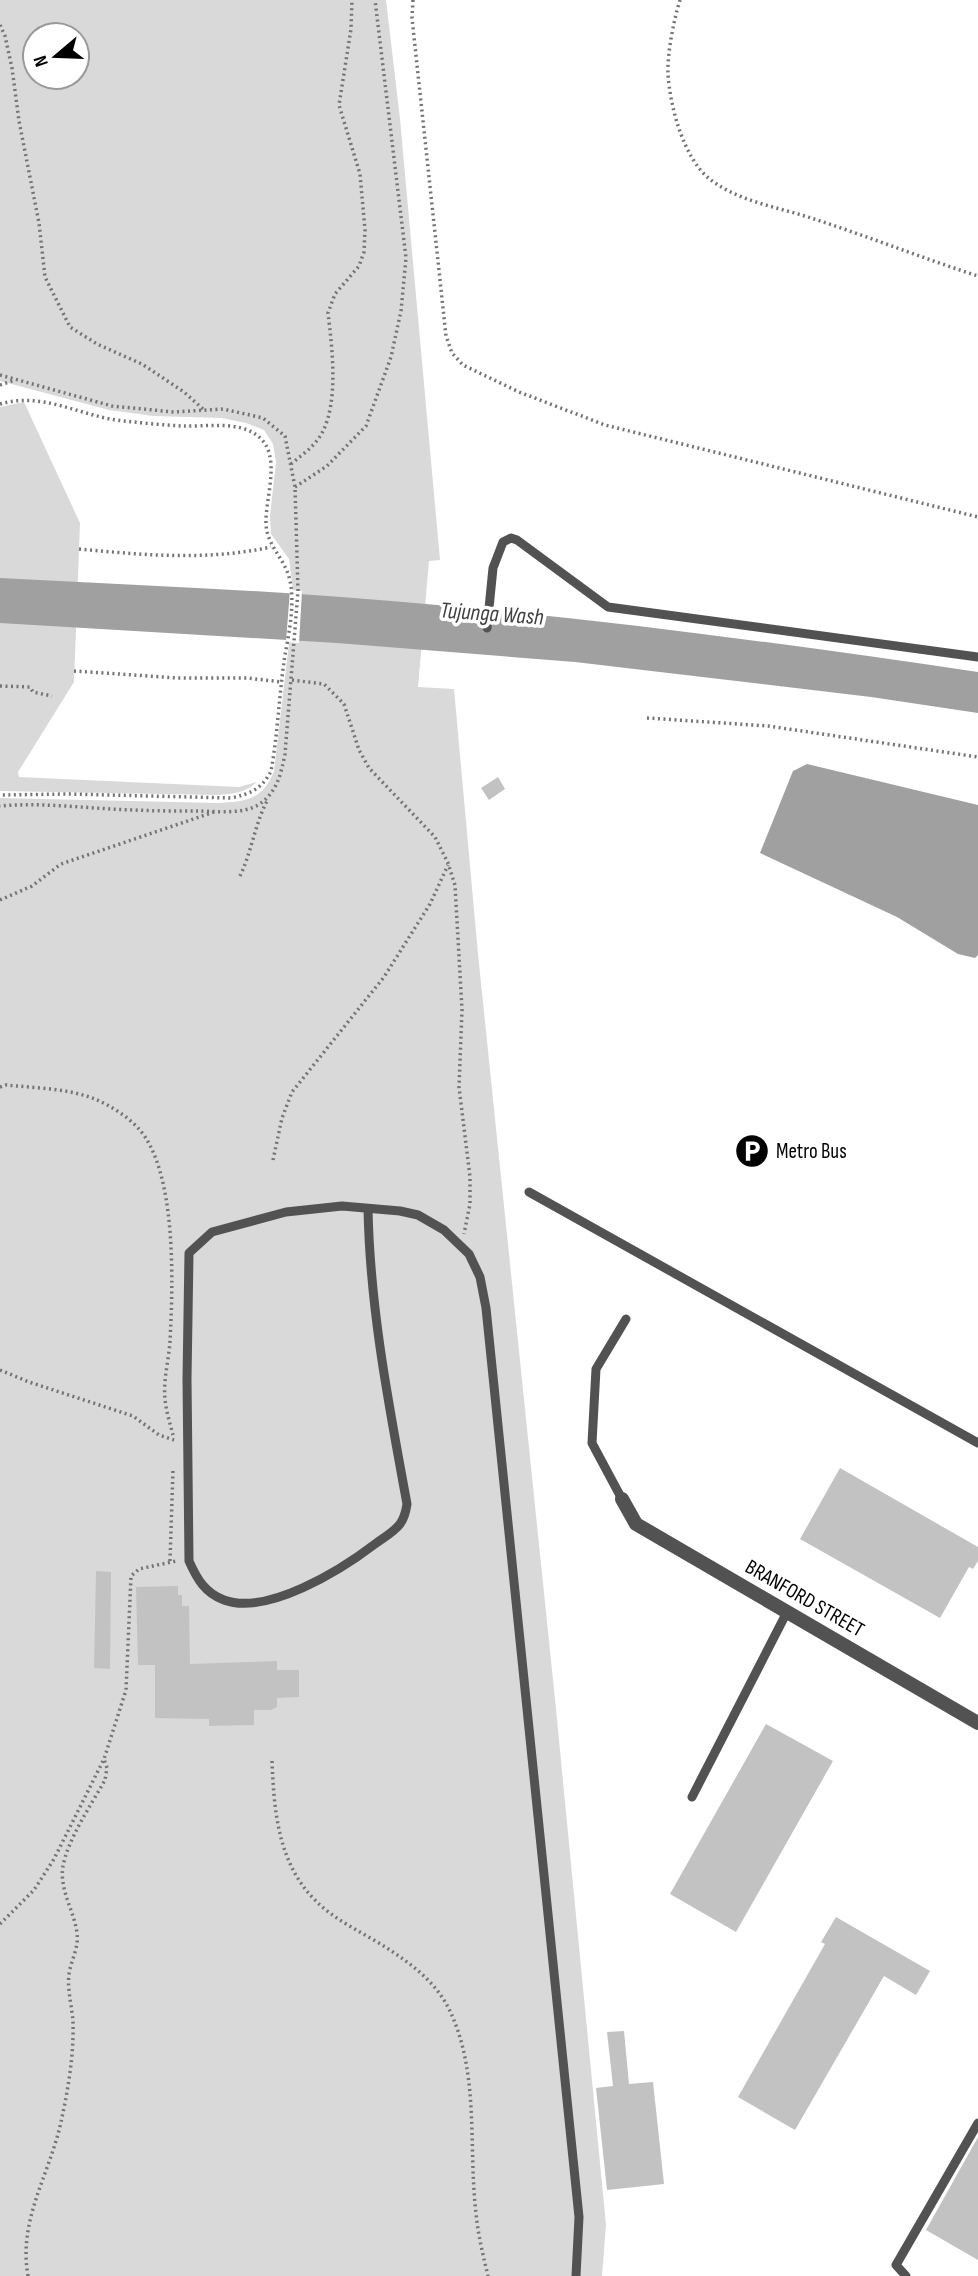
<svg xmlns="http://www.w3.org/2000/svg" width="978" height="2276" font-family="'Sofia Sans Condensed',sans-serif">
	<rect width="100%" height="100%" fill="#fff"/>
	<path fill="#d9d9d9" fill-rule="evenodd" d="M0,0H386L400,119L440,560L429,561L418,687L454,689L478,954L556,1709L606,2225L602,2276H0V798L217,803C245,802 263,800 274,771L289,643L286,642L290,590H293L289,559L271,534L270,516L276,462L273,444L264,430L246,423L222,418L153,416L109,410L0,381ZM35,35H77V77H35Z
		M24,402L80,523L74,682L18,772L19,777L239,787L257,782C245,793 232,794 216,795L0,791V407Z"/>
	<path fill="#a0a0a0" d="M0,578C95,583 190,587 285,593C517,608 748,638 978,672V713L871,697L575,662L337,643L0,623Z
		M807,764L978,805V955L975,958L958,954L897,917L760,853L793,771Z"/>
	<path fill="#fff" d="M290,590L302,591L299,643L286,642Z"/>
	<path fill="#c2c2c2" d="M498,777L505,789L489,800L481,788Z
		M840,1468L978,1547V1561L973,1569L969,1567L940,1618L800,1539Z
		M96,1571L111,1572L110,1669L94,1668Z
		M178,1586V1595H182V1606H189L190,1664L277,1661V1670H299V1697L277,1698V1707L271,1710H254V1725L209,1726V1719L155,1718V1665H138L136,1587Z
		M766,1724L833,1761L736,1932L670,1894Z
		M836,1917L930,1971L916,1995L884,1976L795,2130L738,2097L825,1944L821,1942Z
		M624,2031L629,2084L653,2082L664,2184L607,2190L596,2088L613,2086L607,2032Z
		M978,2137V2260L926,2230Z"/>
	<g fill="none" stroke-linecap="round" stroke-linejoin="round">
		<path stroke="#747474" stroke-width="3.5" stroke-dasharray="2 3.5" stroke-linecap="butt" d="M413,0L412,18L446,336L452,353L463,365L519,392L605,425L978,517
			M680,0C674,19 667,54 668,74C670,107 684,160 711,180C740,202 778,207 811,218C867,236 922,258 978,276
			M0,25L5,36L12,68L19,121L39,223L45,277L70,327L97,344L142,364L184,392L203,409
			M0,375L112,406L174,412L223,409L263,418L285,436L295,487L298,591L285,754C281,774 277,793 258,805C241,815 214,811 195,811C175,811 155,811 135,810C90,809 45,802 0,806
			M0,385L15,380
			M0,404C44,391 81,417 124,421C143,423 163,425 182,426C206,427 240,420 259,437C282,456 265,498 266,524C267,546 286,560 290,581C295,604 289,633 285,655C279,694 278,733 271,771C262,789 250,794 231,798L68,794L0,795
			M291,464C302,455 315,446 322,433C339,401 332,347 328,313L335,294L359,266L364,252L365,230L360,174L339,105L351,29L352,0
			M295,487L327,466L366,426L391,357L401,311L406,258L375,0
			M79,549C144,555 207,561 271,547
			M74,671L178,678H247L282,682
			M292,680L324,684L344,704L359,750L369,768L435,837L448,863L455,885L462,1010L459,1087L470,1177V1204L464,1234
			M0,686L30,687L33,692L52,696
			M647,718L768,726L978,757
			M240,876C252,851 255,823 268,799
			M0,900L32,886L61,864L214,812
			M0,1087L6,1085C35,1088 67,1088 95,1099C111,1106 127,1116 139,1129C177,1172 173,1285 170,1341C169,1359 163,1380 165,1399C166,1411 170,1423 173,1435
			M273,1160L282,1118L292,1092L384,977L430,904L448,865
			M0,1370L29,1382L133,1416L159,1435L174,1440
			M170,1561L173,1469
			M272,1761C274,1811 278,1863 315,1900C335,1921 366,1934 390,1950C414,1966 436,1983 449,2009C480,2073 468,2146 476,2213C478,2235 483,2255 488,2276
			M0,1924L34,1890L54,1859L104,1759L126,1690L131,1576L139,1569L176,1561
			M28,2276C18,2220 49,2176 61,2122C68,2090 74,2055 73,2022C72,2006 67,1990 69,1974C71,1960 79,1948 77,1933C74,1910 59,1890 63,1866C68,1839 91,1805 105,1780L107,1768L104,1759"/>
		<path stroke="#525252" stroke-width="9" d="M487,628L493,568L503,542L511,538L517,540L608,607L978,657
			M529,1192L978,1443
			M368,1209C370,1309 389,1406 407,1504C406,1511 405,1517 400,1524C394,1532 383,1538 375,1544C341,1570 267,1616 224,1600C205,1593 197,1579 189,1561L187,1379L189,1253L212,1232L286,1212L342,1206L400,1211L418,1215L444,1230L469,1254L480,1277L486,1308L579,2217L576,2276
			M622,1499L592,1443L596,1369L626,1319
			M692,1797L787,1612
			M906,2276L896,2265L978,2123"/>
		<path stroke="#525252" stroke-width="14" d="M622,1499L636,1524L978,1723"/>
	</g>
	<defs>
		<g id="parking-disc" transform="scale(1.75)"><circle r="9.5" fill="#000" stroke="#fff"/><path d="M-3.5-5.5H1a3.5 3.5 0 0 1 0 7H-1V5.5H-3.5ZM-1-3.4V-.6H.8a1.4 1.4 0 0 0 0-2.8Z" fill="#fff"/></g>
	</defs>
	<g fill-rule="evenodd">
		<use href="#parking-disc" x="752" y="1151"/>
	</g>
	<g text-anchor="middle" stroke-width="7" stroke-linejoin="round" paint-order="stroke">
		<g font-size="21" fill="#000" stroke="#fff" text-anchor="start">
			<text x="776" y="1158">Metro Bus</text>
		</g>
		<g font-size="21" fill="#000" stroke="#fff">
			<text transform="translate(805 1598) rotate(30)" y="7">BRANFORD STREET</text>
		</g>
		<g font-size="23" font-style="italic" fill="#414141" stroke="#fff">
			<text transform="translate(492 613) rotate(4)" y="8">Tujunga Wash</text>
		</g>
	</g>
	<g transform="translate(56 56) rotate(251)"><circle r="33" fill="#ffffff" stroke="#999999" stroke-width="2"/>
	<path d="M0-5L12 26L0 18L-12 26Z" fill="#000000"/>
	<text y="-10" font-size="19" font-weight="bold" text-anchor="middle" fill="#000000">N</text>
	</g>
</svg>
